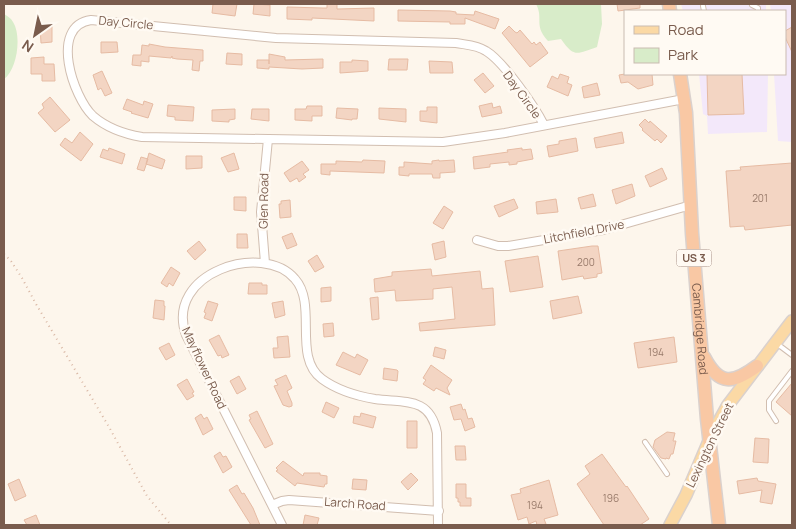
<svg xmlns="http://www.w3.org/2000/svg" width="796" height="529" font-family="Manrope,sans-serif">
	<rect width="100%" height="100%" fill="#fdf6ec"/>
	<path fill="#f3e8fa" d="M681,4H766V11H683Z
		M770,4H792V142L778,141L774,74H785V11H771Z
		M699,74H768L767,132L708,134L707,116L703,114Z"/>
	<path fill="#d8ecc9" d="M536,4H601L602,24L597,47C577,54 574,58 561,39L548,41C533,25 544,19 536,4Z
		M4,14C7,16 11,18 13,22C22,36 17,70 4,79Z"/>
	<path fill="#f3d5c3" stroke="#e6bba3" d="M213,4H237L235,16L212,13Z
		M254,4L270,5V16L253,14Z
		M327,4H337V9L374,8V21L312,18V20L287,19V7L323,8H327Z
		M617,4H640V8L618,11Z
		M398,10L450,11L456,12V14L474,15L475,11L499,19L495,29L465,18V24H450V22L398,21Z
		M52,25V42L41,43L40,26Z
		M509,26L515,32L517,33L520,30L532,44L534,42L536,45L540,42L548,53L530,67L502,33Z
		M792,27V52L785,37V31Z
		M101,42H117L118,52L101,53Z
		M149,44L165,47L203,50V61H200L199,71L192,70L193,60L177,59L172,58V56L171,58L149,56V62L141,61V66L132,65L133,55H141L142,45L149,46Z
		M227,53L242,54V65L226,64Z
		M269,54L285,57V60L323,59V68L302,69L269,67V69L257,68V60H269V64Z
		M44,57V64H54L55,81H42V74H31V58Z
		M389,59H408L407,70H388Z
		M352,60L368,61V71L340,73V62H352Z
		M429,61L452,62L453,73H430Z
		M102,71L112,93L105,96L101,88L98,90L93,75Z
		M483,73L494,86L485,93L474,80Z
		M560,74L569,77L567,83L572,85L568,96L547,87L552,76L558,79Z
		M625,74H652L653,85L638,89L628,82L621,83L619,75Z
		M707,74H742L744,114L708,115Z
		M597,83L600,95L584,98L582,87Z
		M50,97L70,120L55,132L38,113L44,108L42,104Z
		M127,99L143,105L144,101L153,104L148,118L131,113L132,112L123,109Z
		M492,103L493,108L500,106L502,113L482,117L479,106Z
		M168,105L194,107L193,121L175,120V117L167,116Z
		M307,106H322V116H312V121L295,120V109H306Z
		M427,107H437V123L420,121V111H427Z
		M337,108L358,109L357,119H352V120L336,118Z
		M379,108L406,109V122L379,119Z
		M235,109V119L229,120V122L212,121V110Z
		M252,109H269V121L251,119Z
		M645,119L649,123L650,121L667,136L661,143L657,139L655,141L642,130L643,129L639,125Z
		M80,132L93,144L81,161L60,145L65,138L72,143Z
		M622,132L624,143L596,148L594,138Z
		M576,138L578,151L549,157L547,146L559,144V141Z
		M109,148L125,154L122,164L100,157L103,149L108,151Z
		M522,148V150L531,149L533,159L517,162V164L509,165V162L490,164V167L474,169L473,157L508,152L507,150Z
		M149,153L165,160L162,169L146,164Z
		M234,153L239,169L228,172L221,158Z
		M186,156H202V168L186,169Z
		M141,157L148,159L144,171L137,169Z
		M363,160L385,161L384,173L330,171V175L321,174V164H336V161L362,162Z
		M439,160V161L454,160L455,172L440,173V178H433L432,174H409V176L399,175V167H404V162L432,164V161Z
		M302,161L309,170L303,174L306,177L299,182L297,178L290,182L284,173Z
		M792,163V225L745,230L744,226L730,227L726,171L741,170L740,167Z
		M662,168L667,179L650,187L645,176Z
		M632,184L635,196L616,204L612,190Z
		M593,194L596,206L581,209L578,198Z
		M234,197H246V211L234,210Z
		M514,199L518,208L499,217L494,206Z
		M556,199L558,212L537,214L536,202Z
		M290,200L291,217L280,218L279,204H281V201Z
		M444,206L453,212L443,229L433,223Z
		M292,233L297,245L287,249L282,237Z
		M237,234H247L248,248H237Z
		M199,241L206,250L195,260L187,251Z
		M444,241L446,257L435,260L432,244Z
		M592,246H598L602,273L597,274V277L584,279L583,276L562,280L558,251Z
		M317,255L324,267L315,272L308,261Z
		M538,256L543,287L510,292L505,261Z
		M171,267L180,273L173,286L169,283L167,287L161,283Z
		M431,269L432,276L480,271L482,289L493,288L495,325L420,331L419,323L455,319L452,287L433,289V299L396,301L395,290L375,292L374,279L392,276V272Z
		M249,283H262V285H267V294H248Z
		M331,287V301L321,302V288Z
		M578,296L582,313L553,319L550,301Z
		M378,297L379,319L372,320L370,298Z
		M155,300L164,301V306H165L164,320L153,318Z
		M208,301L218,304L212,321L204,318L206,313L204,312Z
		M283,301L285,315L275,318L272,303Z
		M333,323L334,336L324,337L323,324Z
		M219,335L229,355L222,358L221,355L218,356L209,340Z
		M288,336L290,357L274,358L273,348H278L277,337Z
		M674,337L677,362L638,368L634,343Z
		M169,343L175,355L166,360L159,348Z
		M435,347L446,350L444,359L433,356Z
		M343,352L355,358L357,354L368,360L360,375L336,365Z
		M431,365L452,380L447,388L450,395L436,388L434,391L423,384L426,380L423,378Z
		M384,368L397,370L398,371L397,381L383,379Z
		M286,375L292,388L287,391L292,403V406L289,407L283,405L274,386L278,385L275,380Z
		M239,376L246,389L237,394L230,381Z
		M187,379L194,392L192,393L194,396L187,400L177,385Z
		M792,383V416L776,402Z
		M326,402L339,408L334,418L322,412Z
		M461,404L463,410L465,409L468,419L472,418L475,427L465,431L461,419L454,420L450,407Z
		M257,411L273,444L265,448L249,420L251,419L249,415Z
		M361,413L376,417L373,428L353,423L354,416L360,417Z
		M201,414L204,419L207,417L213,429L203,435L195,418Z
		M407,421H417V448H407Z
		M667,432L675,433L673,441H676L673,454H671L669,459L666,458V459L661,458L653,447L655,440Z
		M755,438L769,439L768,463L753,462Z
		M455,446H465L466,460H456Z
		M220,452L223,457L226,456L232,467L223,473L214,456Z
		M602,454L626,487L627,486L649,519L640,525H604L577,484L590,474L585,466Z
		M283,461L303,476L304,473H320V475L327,476V484H325L324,487L297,483L295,486L276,471L278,470L276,468Z
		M411,473L418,480L408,490L401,482Z
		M757,478L758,481L776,484L772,504L760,502L762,490L739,494L737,481Z
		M19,479L26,496L15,501L8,484Z
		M353,479L367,480L366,490L352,489Z
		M549,480L558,515L544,519L546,524L541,525H537L536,521L529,524L527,517L518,520L511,495L521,493L520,489Z
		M456,484H466V498H471V506H460V502H458V498H456Z
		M237,485L242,494L244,493L253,508L260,525H251L229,490Z
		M36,515L40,525H27L24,520Z
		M305,515L319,518L317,525H303Z"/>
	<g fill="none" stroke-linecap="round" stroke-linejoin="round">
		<g stroke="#d1beb0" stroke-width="6">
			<path id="service" d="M752,5L758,8V11
				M703,6L704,11
				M776,343L792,355
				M776,421L769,410V401L792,371
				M645,442L667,474"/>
		</g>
		<g stroke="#d1beb0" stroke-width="10">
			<path id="minor" d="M544,125C535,107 503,61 486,51C477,45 467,45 456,43L276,38L91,20C49,26 73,97 93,116C107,128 124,134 142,137L443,142L505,133L684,99
				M477,240L498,246H508L603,230L691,205
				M265,263L261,212L268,139
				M272,505L282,501L289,500L439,511
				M282,525L186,335C164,273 263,241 295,279C318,305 292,357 322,379C337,390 357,396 375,399C404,403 430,396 437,433L438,525"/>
		</g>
		<g stroke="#dad1cd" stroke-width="14">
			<path id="primary" d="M670,525L686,495L712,434L728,405L792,321"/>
		</g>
		<g stroke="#dad1cd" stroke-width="15">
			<g id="trunk">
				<path d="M669,4L670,11"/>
				<path id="s1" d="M680,74L686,113L692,233L707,419L719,525"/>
				<path d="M704,357C719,386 733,384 757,366"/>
			</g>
		</g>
		<path stroke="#d9b8a5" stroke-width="2" stroke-dasharray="1 4" stroke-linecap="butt" d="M4,254L11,261L22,278L36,304L109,427L147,496L171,525"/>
		<use href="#service" stroke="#fff" stroke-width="4"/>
		<use href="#minor" stroke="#fff" stroke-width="8"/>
		<use href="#primary" stroke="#fbd9a5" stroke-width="11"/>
		<use href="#trunk" stroke="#f9c8a4" stroke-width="12"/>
	</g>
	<g text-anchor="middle" stroke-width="5" stroke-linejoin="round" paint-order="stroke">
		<g font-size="10" fill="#987a6a">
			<text x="760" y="202">201</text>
			<text x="586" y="266">200</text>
			<text x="656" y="356">194</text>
			<text x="611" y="502">196</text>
			<text x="535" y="509">194</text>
		</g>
		<rect fill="#fffaf3" stroke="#a28b7f" stroke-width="1" x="676.5" y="249.5" width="35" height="17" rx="4"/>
		<g font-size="11" font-weight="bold" fill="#7a5c4d">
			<text x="694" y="262">US 3</text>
		</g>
		<g font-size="12" fill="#7a5c4d" stroke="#fffaf3">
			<text transform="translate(126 23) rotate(5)" y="4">Day Circle</text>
			<text transform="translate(522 95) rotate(54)" y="4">Day Circle</text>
			<text transform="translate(264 201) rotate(-89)" y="4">Glen Road</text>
			<text transform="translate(584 232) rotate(-11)" y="4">Litchfield Drive</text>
			<text dy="4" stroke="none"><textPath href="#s1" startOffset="256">Cambridge Road</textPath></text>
			<text transform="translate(204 368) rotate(65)" y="4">Mayflower Road</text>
			<text transform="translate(710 445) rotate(-64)" y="4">Lexington Street</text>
			<text transform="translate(355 504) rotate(4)" y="4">Larch Road</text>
		</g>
	</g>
	<rect width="796" height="529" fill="none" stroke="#7a5c4d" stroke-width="10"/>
	<rect x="624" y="10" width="162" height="65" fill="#fffaf3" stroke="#cabbb1"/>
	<rect x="634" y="26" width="25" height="8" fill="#fbd9a5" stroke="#cabbb1"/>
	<text x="668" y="35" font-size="15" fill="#7a5c4d">Road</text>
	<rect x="634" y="48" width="25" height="15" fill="#d8ecc9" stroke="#cabbb1"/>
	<text x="668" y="60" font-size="15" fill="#7a5c4d">Park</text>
	<g transform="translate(35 35) rotate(213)" stroke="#fffaf3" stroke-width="4" paint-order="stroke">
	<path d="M0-4L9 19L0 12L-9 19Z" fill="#7a5c4d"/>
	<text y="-8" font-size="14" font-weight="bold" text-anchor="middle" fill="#7a5c4d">N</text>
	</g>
</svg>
